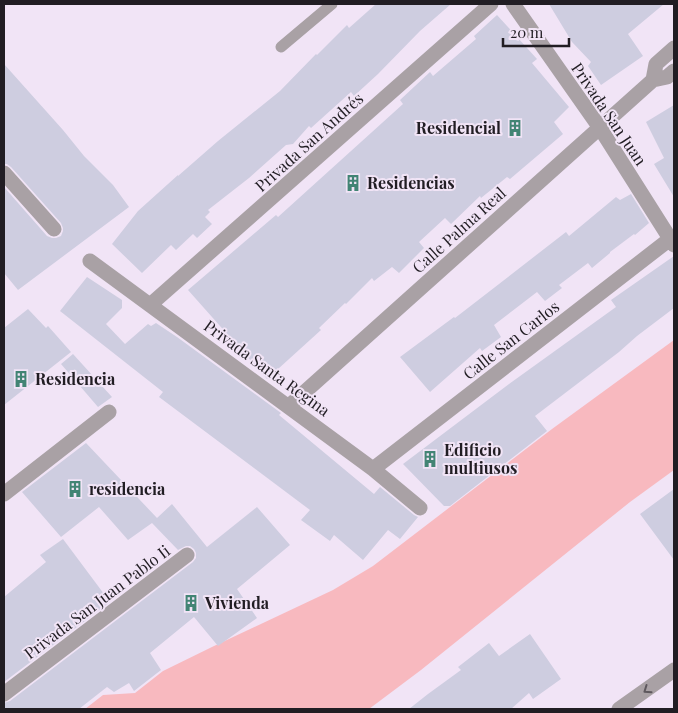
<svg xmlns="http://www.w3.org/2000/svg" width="678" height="713" font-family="'Playfair Display',serif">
	<rect width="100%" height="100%" fill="#f1e4f6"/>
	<path fill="#f8b9bf" d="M674,340V470L630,502L421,670L369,709H85L103,695L135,693L163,671L214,646L333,590L373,566L552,429Z"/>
	<path fill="#cecde0" d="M376,4H451L420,31L378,74L354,96L351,92L311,128L309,126L293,144L286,145L249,178L208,210L210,212L205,217L212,224L197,238L193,234L176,250L171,245L142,273L112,244L138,211L178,175V176L218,141L280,91L316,54L317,55L347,25L349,28Z
		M549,4H664L628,34L643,56L601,85L588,66L591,62L572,42Z
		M497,15L537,59L532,63L569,107L554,122L563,134L510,179L507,177L481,198L480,196L451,224L445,218L419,242L424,248L399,273L392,267L374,281L372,278L346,304L345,303L319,328L321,330L267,379L188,290L276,215L278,217L403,104L400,100L430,72L433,76L476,39L474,36Z
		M4,64L63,130L84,156L113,185L129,207L18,290L4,273V187L47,236L52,238H56L61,236L63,231V228L61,223L11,167L7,164H4Z
		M674,105V197L654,164L664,158L646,122Z
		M631,194L649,223L635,235L634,234L610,252V253L592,268L588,263L559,285L562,288L545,301L537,292L494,325L501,337L482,351L480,348L430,392L400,357L454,317L455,318L566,232L569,236L616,197L620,200Z
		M674,256V308L637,336L619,352L535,416L547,431L450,506H444L403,464L509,384L616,307L611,300Z
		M87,277L122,300V308L106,324L125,344L148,324L151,326L156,323L177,337L281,413L279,415L374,494L380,487L414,515L418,517L400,539L388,530L363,560L334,535L330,541L301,520L310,510L159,397L163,392L60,311Z
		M28,309L46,328L48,326L71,352L4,405V328Z
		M73,354L112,397L98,407L61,364Z
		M86,443L157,518L172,504L207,547L257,507L290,545L237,589L257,618L218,646L194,617L150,653L161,670L134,691L129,683L114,692L107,687L79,709H4V703L10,701L193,562L196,558V553L194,549L190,546H186L178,550L152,523L128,540L99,507L61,537L22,492Z
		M674,489V560L640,514Z
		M63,539L110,602L4,682V597L46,562L40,555Z
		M530,634L561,679L533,699L529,693L511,709H409L428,694L461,670L458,667L489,643L499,656Z"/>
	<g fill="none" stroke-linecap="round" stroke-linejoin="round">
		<path stroke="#a9a1a5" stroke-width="11" d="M281,47L332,4"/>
		<path stroke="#a9a1a5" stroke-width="15" d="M513,4L600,128L674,245
			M653,80L656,64L674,48
			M4,173L54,229
			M90,261L373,469L420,508
			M150,305L491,4
			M289,406L653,80L667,77L674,71
			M373,469L670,239
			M4,494L109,412
			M4,694L187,555
			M619,709L674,670"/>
	</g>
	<defs><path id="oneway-chevron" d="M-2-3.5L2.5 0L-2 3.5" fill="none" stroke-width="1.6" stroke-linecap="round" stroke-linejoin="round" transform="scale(1.25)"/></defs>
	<use stroke="#5e585e" href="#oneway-chevron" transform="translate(647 690) rotate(145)"/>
	<defs>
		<g id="building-bare" transform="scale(1.35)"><path d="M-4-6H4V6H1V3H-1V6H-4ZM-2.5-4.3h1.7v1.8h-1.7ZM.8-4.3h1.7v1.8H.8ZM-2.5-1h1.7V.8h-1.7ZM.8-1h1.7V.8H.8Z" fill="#428474" stroke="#f1e4f6" stroke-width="2.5" paint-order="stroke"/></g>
	</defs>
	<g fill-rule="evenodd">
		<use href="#building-bare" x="515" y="128"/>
		<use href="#building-bare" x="353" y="183"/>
		<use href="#building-bare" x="21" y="379"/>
		<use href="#building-bare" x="430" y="459"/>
		<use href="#building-bare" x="75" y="489"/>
		<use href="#building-bare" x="191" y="603"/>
	</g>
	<g text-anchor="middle" stroke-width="4" stroke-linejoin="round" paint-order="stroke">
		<g font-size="16" fill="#211d23" stroke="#f1e4f6">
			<text transform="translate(609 114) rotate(56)" y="6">Privada San Juan</text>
			<text transform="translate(309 142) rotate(-42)" y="6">Privada San Andrés</text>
			<text transform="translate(459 230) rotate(-42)" y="6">Calle Palma Real</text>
			<text transform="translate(511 340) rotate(-38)" y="6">Calle San Carlos</text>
			<text transform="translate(267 368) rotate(36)" y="6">Privada Santa Regina</text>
			<text transform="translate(97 602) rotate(-37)" y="6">Privada San Juan Pablo Ii</text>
		</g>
		<g font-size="16" font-weight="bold" fill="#211d23" stroke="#f1e4f6" text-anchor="start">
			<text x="501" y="134" text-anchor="end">Residencial</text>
			<text x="367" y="189">Residencias</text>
			<text x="35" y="385">Residencia</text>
			<text x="444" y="456">Edificio<tspan x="444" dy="18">multiusos</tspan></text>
			<text x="89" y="495">residencia</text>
			<text x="205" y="609">Vivienda</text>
		</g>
	</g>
	<rect width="678" height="713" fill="none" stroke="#211d23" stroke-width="10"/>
	<path d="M503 38v8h66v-8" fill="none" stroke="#211d23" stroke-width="2.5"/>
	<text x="510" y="38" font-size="15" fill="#211d23" stroke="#f1e4f6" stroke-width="4" paint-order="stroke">20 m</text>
</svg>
